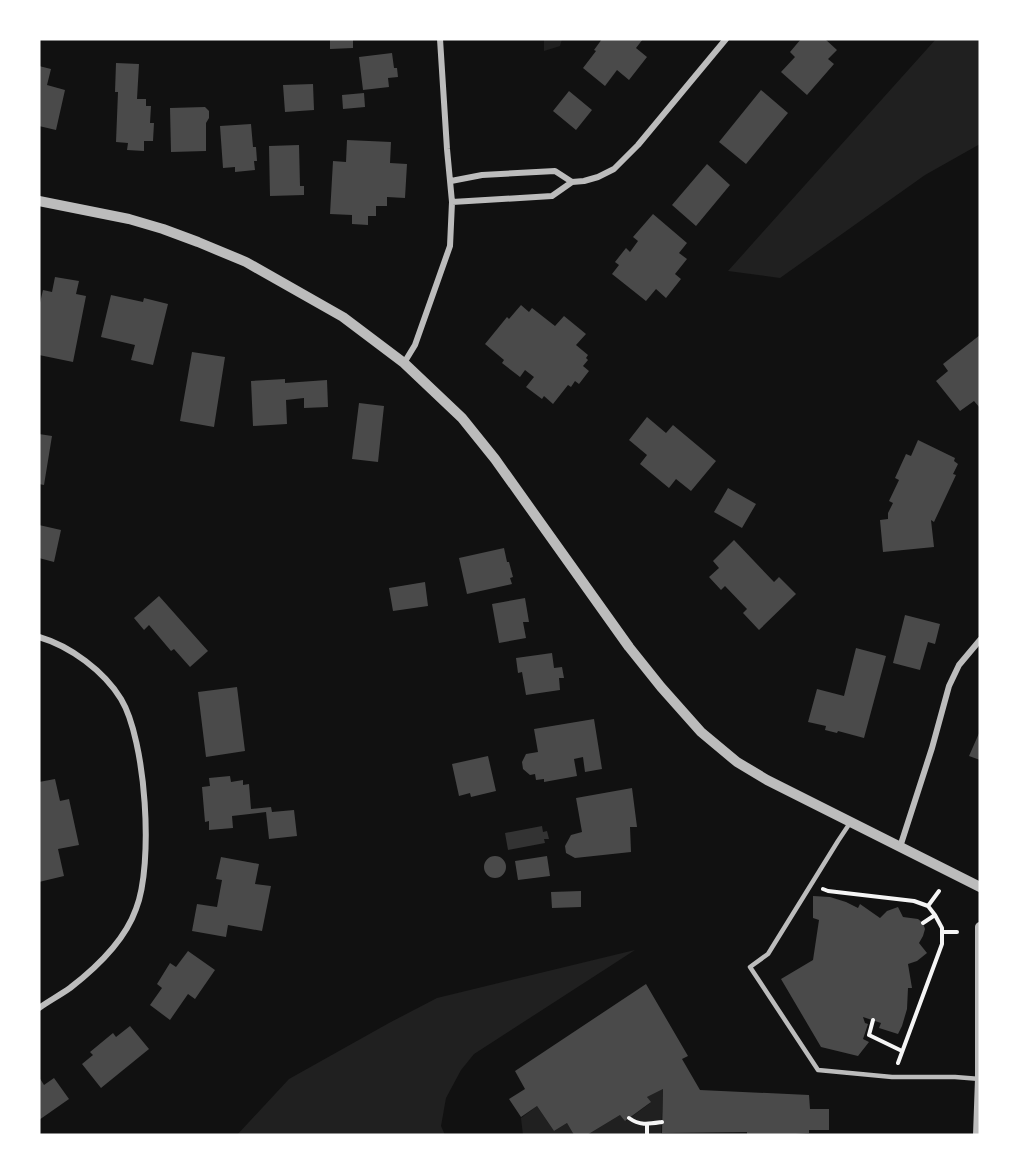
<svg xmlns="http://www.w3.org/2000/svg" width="1019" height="1174" font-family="'Archivo Narrow',sans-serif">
	<rect width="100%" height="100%" fill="#111"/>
	<path fill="#202020" d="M544,39H562L560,46L544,51Z
		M936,39H980V144L925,175L780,278L728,271Z
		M635,950L474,1054L461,1070L446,1098L441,1126L445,1135H237L289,1079L389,1023L437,998Z
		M663,1089L661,1135H587L620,1115L626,1121L650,1103L647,1097Z
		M537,1106L554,1131L567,1123L574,1135H523L521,1118Z"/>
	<path fill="#333" d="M542,826L543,832L547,831L549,839H544L545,843L508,850L505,833Z"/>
	<path fill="#4a4a4a" d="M330,39H353V48L330,49Z
		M602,39H643L636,48L647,57L629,80L617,70L605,86L583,68L596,51L594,50Z
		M801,39H825L837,50L828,59L834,64L807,95L781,72L795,57L790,52Z
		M392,53L394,68H397L398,77L388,78L389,87L363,90L359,57Z
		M116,63L139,64L137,99H146V106H151L150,123H154L153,141H144V151L127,150L128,143L116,142L118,92H115Z
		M39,66L51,69L47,85L65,90L56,130L39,126Z
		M313,84L314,110L285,112L283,85Z
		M761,90L788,113L746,164L719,142Z
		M569,91L592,110L576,130L553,111Z
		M364,93L365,107L343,109L342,95Z
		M205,107L209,111V118L206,123V151L171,152L170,108Z
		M251,124L253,147H256L257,161H254L255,170L235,172V167L223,168L220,126Z
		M347,140L391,142L390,163L407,164L405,198L387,197V206H376V216H368V225L352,224V215L330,214L333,161L346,162Z
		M299,145L300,186H304V195L270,196L269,146Z
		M707,164L730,185L696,226L672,205Z
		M653,214L687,243L679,253L687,259L675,274L681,279L666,298L656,289L646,301L612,274L619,265L615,262L626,248L630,252L638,241L633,237Z
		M55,277L79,281L76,294L86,296L73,362L39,355V307L43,290L52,292Z
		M111,295L143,302L144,298L168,304L153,365L131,360L135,345L101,337Z
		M521,305L529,312L532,308L555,326L564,316L586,334L576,345L588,355L586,358L588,360L583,366L589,371L579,384L575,381L571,387L568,385L553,404L544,396L542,399L526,387L534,377L525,370L520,377L502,363L504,360L485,344L507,317L509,319Z
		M980,335V408L974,401L960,411L936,381L948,371L943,364Z
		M192,352L225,357L214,427L180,421Z
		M285,379V383L327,380L328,407L304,408V398L286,400L287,424L253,426L251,381Z
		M359,403L384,406L378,462L352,459Z
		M647,417L666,433L673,425L716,461L691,491L676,479L669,488L640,464L647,455L629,440Z
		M39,434L52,436L44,485L39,484Z
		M918,440L955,458L954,461L958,464L953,474L956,475L934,522L931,520L934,547L883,552L880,520L888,519V513L893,503L889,501L899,480L895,478L906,454L911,456Z
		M728,488L756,504L742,528L714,512Z
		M39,525L61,530L54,562L39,558Z
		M734,540L774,582L779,577L796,594L759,630L743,613L747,609L725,586L721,590L709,577L719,568L713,561Z
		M504,548L507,562H509L513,577L510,578L512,584L467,594L459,558Z
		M425,582L428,606L393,611L389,588Z
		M159,596L208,651L190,667L174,649L171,651L149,625L144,630L134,618Z
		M525,598L529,622H523L526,638L499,643L492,604Z
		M905,615L940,624L935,644L928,642L920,670L893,663Z
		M856,648L886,656L864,738L838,731L837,733L825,730L826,726L808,722L817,689L844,696Z
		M552,653L554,668L562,667L564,678H559L560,690L526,695L522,672L518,673L516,658Z
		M237,687L245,751L206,757L198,692Z
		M594,719L602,769L585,772L583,757L574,759L577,776L544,782V779L536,780L535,774L530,775L523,769L522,762L526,754L538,752L534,729Z
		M980,731V760L969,756Z
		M488,756L496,791L471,797L470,793L459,796L452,764Z
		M230,776L231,782L243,780V785L249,784L251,809L271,807L272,812L294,810L297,836L269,839L266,812L232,816L233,828L209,830V821L205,822L202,787L210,786L209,778Z
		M55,779L60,801L69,799L79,845L58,849L64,876L39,882V850H40L39,843V782Z
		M632,788L637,827H630L631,852L575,858L566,853L565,846L571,835L582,832L576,798Z
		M484 867a11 11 0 1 1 22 0a11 11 0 1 1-22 0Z
		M547,856L550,876L518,880L515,861Z
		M221,857L259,864L255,884L271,886L262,931L228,925L226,937L192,931L197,904L217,907L222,880L216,879Z
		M581,891V907L552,908L551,892Z
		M813,896L830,897L846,902L858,908L860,904L880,918L887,911L898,907L903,917L918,919L923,923L925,929L923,936L919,943L927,953L917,961L908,964L912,988H908L907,1009L902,1026L898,1034L879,1028L881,1023L863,1017L865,1023L868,1024L863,1039L869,1042L858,1056L821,1047L781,979L813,960L819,920L813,918Z
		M188,951L215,970L195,999L188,994L170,1020L150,1005L162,988L157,984L170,963L176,967Z
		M646,984L688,1056L682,1059L700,1090L809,1095L810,1109H829V1130H809V1133L783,1135H747V1132L662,1133L663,1089L647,1097L651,1102L625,1121L620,1115L587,1135H574L567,1123L554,1131L537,1106L521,1117L509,1099L525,1089L515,1071Z
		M130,1026L149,1049L101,1088L82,1064L93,1055L90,1052L113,1033L116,1037Z
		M39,1077L44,1085L54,1078L69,1099L39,1120Z"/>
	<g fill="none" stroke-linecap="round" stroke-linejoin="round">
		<path stroke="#f5f5f5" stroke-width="4" d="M823,889L828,891L914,901L928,906L935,915L942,928V944L898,1063
			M928,906L939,891
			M923,923L935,915
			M942,932H957
			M873,1020L869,1035L902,1051
			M629,1118C640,1126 649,1124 662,1122
			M647,1135V1124"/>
		<path stroke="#bcbcbc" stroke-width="4.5" d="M850,823L838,841L768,954L750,967L818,1070L892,1077H955L980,1079"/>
		<path stroke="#bcbcbc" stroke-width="6" d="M451,181L482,175L555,171L572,182
			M452,202L552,196L572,182L584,181L598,177L614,169L638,145L726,39
			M404,363L415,345L450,246L452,202L447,149L440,39
			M39,637C70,646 104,671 121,699C146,740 154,864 136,909C125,940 96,968 70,988C60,995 49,1001 39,1008
			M900,847L932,748L949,686L959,665L980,640"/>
		<path stroke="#bcbcbc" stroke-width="10" d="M39,201L129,219L163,229L198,242L246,262L343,317L404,363L462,418L495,459L629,647L661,687L701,732L737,762L767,780L980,887
			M978,1135L980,1079V927"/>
	</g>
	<rect width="1019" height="1174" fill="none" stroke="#ffffff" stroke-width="81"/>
</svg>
